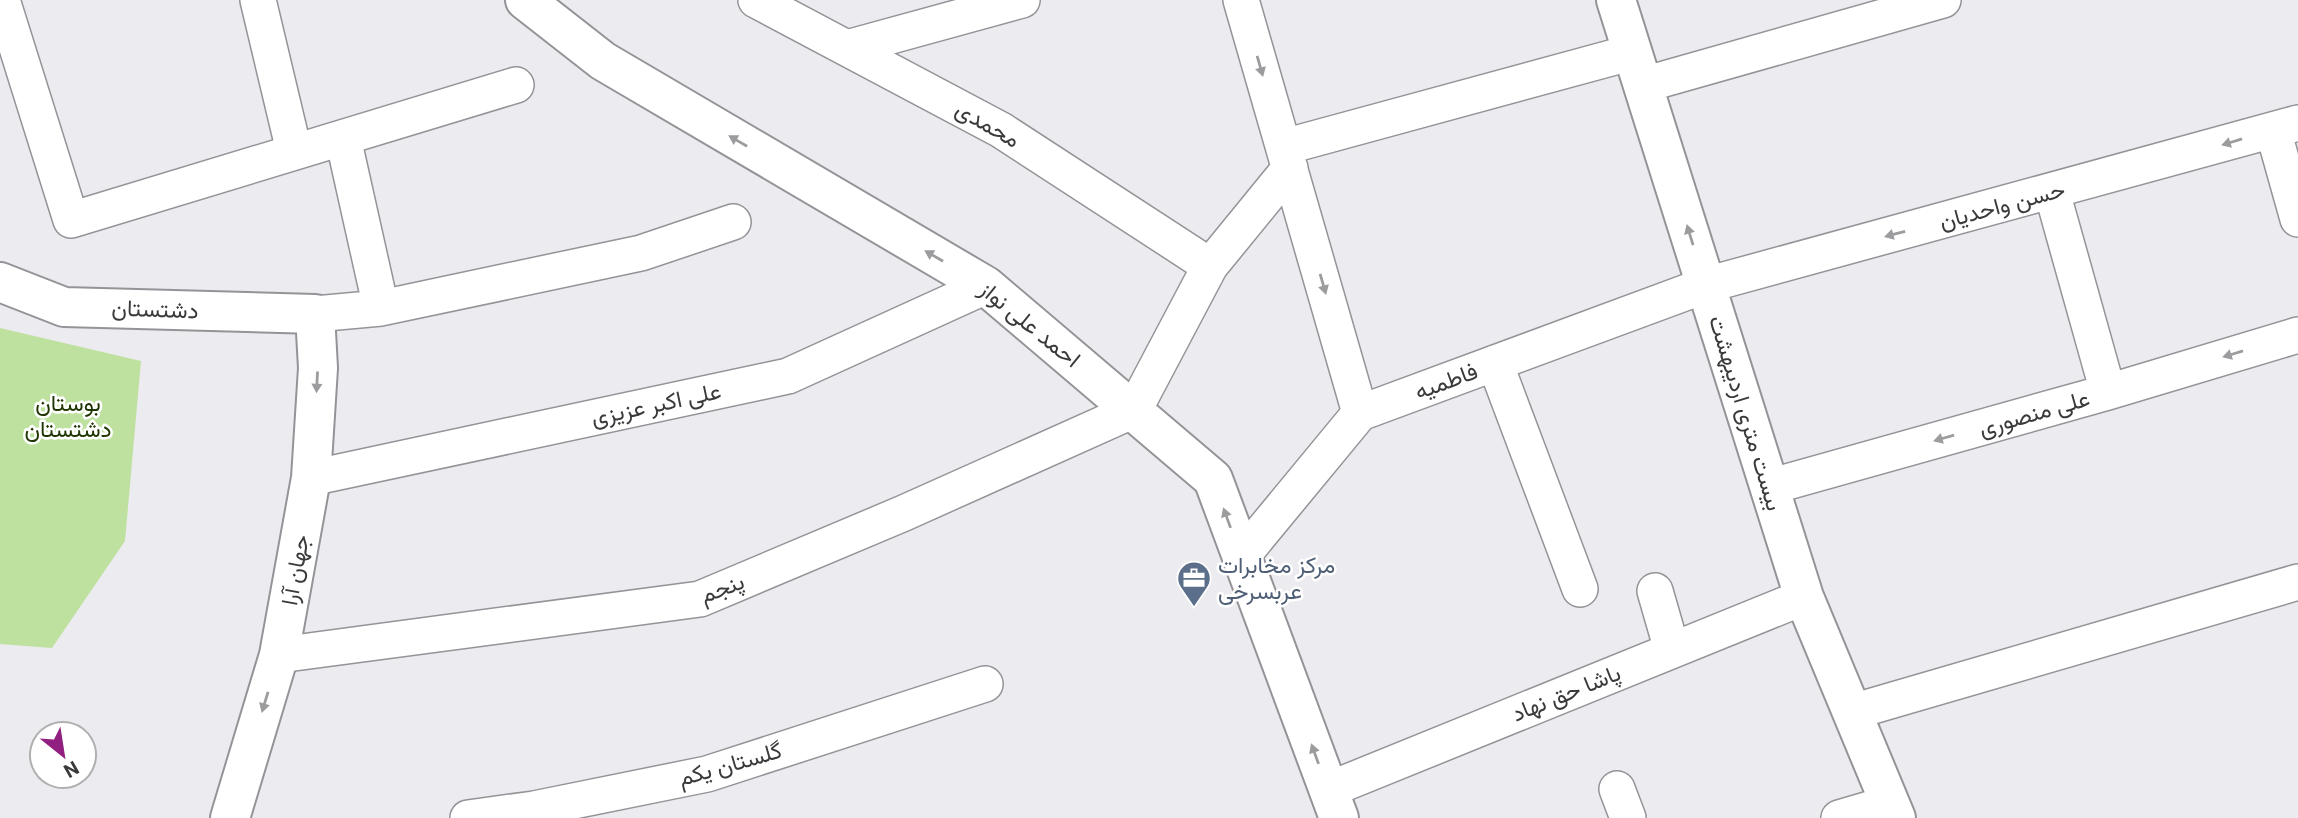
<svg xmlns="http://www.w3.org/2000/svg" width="2298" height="818" font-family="Roboto,Vazirmatn,sans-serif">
	<rect width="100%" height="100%" fill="#ecebef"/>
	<path fill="#bfe1a0" d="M0,328L141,361L125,541L52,648L0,644Z"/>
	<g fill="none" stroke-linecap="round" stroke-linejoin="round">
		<g stroke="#959397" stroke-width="38">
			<path id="street" d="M2,0L71,220L516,85
				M258,0L294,151
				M756,0L1001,130L1210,266
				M1241,0L1360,413
				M847,48L1022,0
				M1643,85L1943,0
				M2273,130L2298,219
				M343,138L381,308
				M1284,147L1633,52
				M2052,192L2108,392
				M315,314L381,308L641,253L733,222
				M1495,363L1580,589
				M311,478L788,376L986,286
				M1769,487L2108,392L2298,335
				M1242,556L1360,413L1706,285L2298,123
				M1655,591L1672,650
				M279,655L700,599L904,513L1134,410L1210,266L1290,168
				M1852,712L2298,582
				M1617,789L1628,818
				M1328,790L1804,597
				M468,818L534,809L707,774L985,684
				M1839,818L1890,803"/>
		</g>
		<g stroke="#959397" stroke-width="42">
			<path id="secondary" d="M525,0L603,61L986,286L1213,479L1339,818
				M1616,0L1804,597L1896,818
				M0,282L64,307L315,314L318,368L311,478L279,655L230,818"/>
		</g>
		<use href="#street" stroke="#fff" stroke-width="35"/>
		<use href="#secondary" stroke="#fff" stroke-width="38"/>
	</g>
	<defs><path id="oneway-solid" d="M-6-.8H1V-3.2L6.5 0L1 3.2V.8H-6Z" transform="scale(1.75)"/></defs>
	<g fill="#9c9c9e">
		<use href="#oneway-solid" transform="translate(1260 66) rotate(74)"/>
		<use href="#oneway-solid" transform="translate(738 141) rotate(-150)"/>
		<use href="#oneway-solid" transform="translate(2232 142) rotate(163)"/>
		<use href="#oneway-solid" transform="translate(1895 234) rotate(165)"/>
		<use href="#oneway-solid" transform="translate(1690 235) rotate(-107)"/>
		<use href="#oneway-solid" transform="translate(934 256) rotate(-150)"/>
		<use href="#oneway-solid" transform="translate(1323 284) rotate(74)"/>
		<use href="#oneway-solid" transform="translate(2233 354) rotate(163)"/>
		<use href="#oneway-solid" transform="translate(317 382) rotate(93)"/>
		<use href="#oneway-solid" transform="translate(1944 438) rotate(164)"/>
		<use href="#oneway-solid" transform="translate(1227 518) rotate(-110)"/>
		<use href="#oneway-solid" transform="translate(265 702) rotate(107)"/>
		<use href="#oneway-solid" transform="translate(1315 754) rotate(-110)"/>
	</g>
	<defs>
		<g id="office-pin" transform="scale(1.75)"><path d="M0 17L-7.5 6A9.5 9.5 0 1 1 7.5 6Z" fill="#5c6f8a" stroke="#fff"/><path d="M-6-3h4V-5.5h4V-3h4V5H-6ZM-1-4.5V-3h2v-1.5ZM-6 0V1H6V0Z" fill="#fff"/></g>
	</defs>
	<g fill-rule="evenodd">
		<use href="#office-pin" x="1194" y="578"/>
	</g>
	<g text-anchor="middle" stroke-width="5" stroke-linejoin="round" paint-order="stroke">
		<g font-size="23" fill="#3a3a3c" stroke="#fff">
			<text transform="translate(988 124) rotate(30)" y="8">محمدی</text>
			<text transform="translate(2002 205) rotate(-15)" y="8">حسن واحدیان</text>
			<text transform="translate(155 309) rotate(2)" y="8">دشتستان</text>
			<text transform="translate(1030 324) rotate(39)" y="8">احمد علی نواز</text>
			<text transform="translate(1446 381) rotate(-20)" y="8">فاطمیه</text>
			<text transform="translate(656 404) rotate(-12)" y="8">علی اکبر عزیزی</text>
			<text transform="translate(1746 413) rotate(73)" y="8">بیست متری اردیبهشت</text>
			<text transform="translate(2034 413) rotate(-16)" y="8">علی منصوری</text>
			<text transform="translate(295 570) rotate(-80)" y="8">جهان آرا</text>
			<text transform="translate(722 588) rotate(-21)" y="8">پنجم</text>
			<text transform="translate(1566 693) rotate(-22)" y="8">پاشا حق نهاد</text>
			<text transform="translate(730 764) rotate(-16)" y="8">گلستان یکم</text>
		</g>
		<g font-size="23" fill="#203602" stroke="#fff">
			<text x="68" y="411">بوستان<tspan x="68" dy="26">دشتستان</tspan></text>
		</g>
		<g font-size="23" fill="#4e5e75" stroke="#fff" text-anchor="start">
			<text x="1218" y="573">مرکز مخابرات<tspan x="1218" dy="26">عربسرخی</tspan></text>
		</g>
	</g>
	<g transform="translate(63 755) rotate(150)"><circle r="33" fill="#ffffff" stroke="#b0b0b1" stroke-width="2"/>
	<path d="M0-5L12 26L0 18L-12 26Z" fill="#922080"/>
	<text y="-10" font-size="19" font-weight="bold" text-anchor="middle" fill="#3a3a3c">N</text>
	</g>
</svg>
